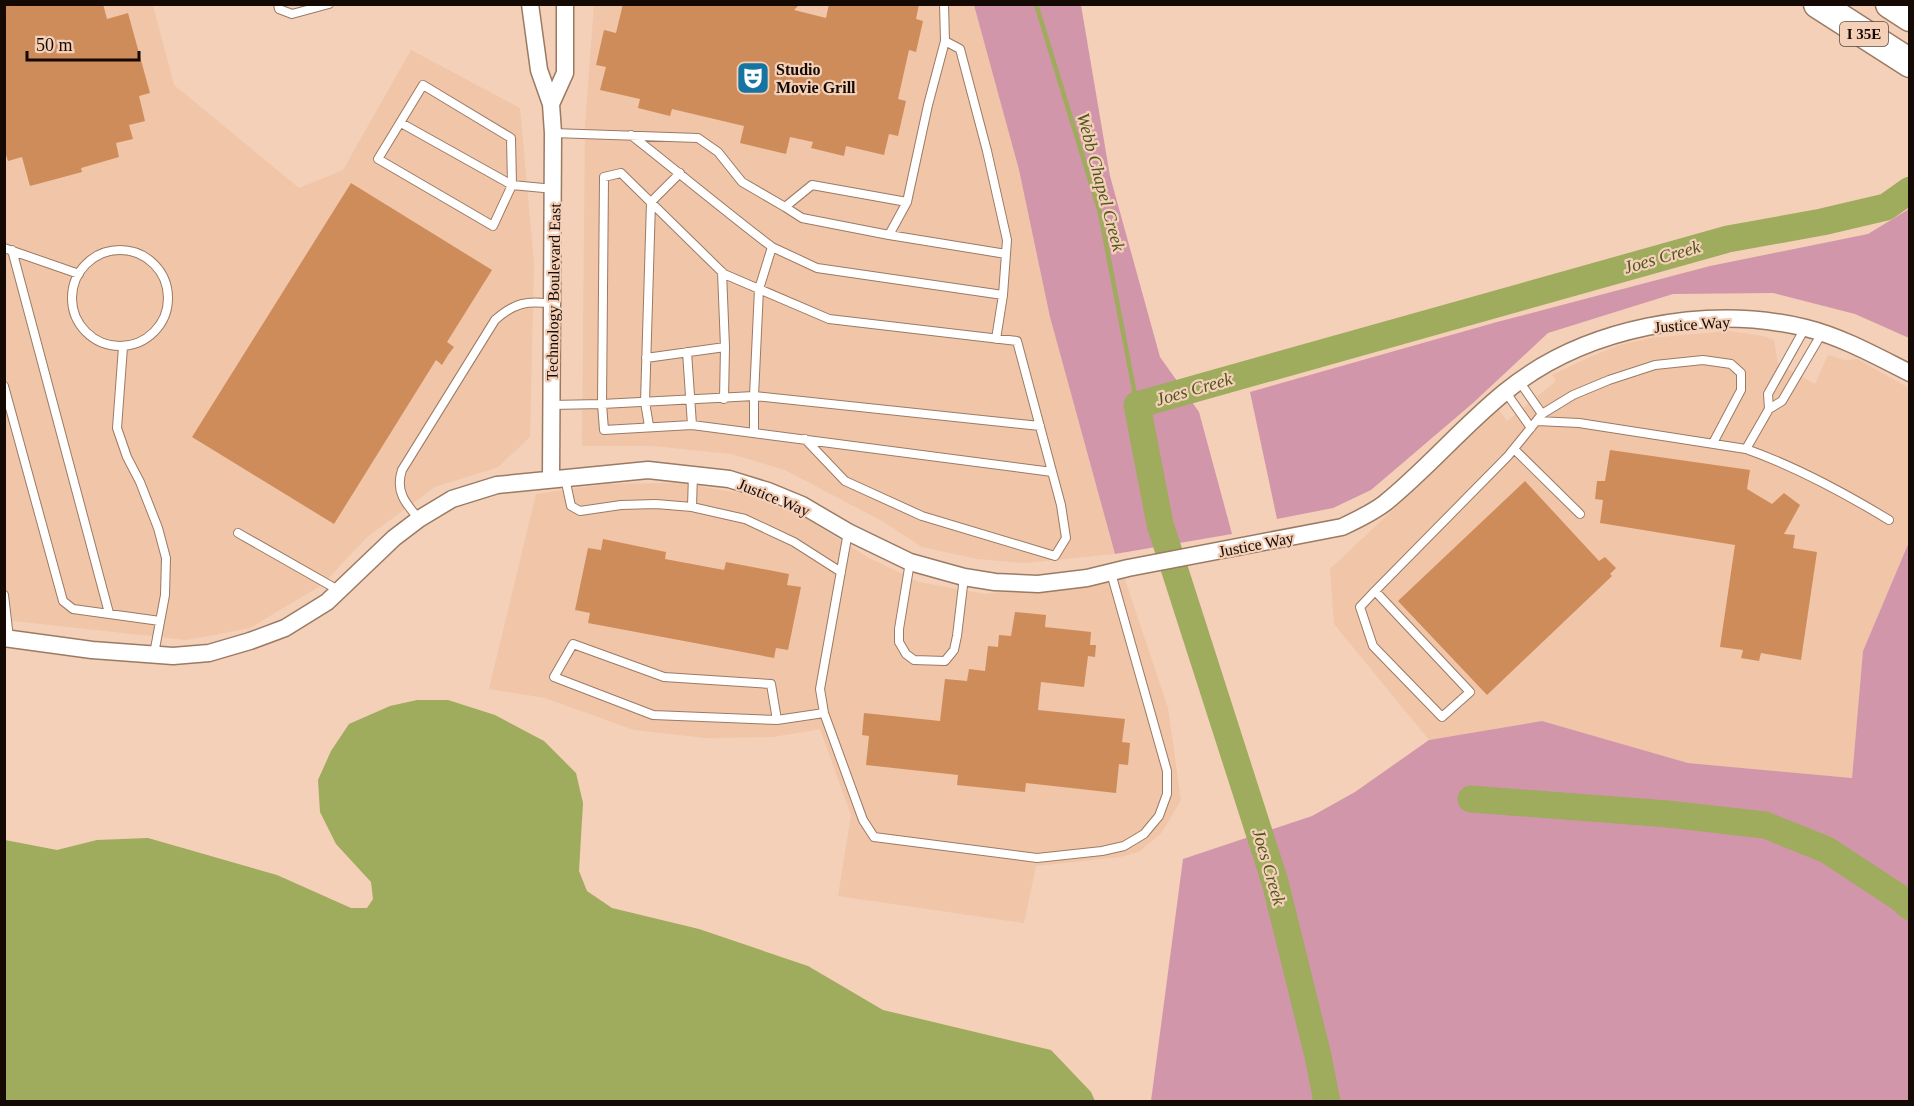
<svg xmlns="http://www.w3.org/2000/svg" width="1914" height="1106" font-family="'Times New Roman',serif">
	<rect width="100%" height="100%" fill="#f3d0b7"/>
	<path fill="#f0c5a8" d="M5,5H153L174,85L299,188L343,170L411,50L520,108L534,264L530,437L498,467L435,487L367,537L322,585L250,628L187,640L5,620Z
		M594,5H975L1019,170L1050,317L1115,554L1024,563L977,559L922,547L884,522L785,470L731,454L653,446H582L585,126Z
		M1728,331L1763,336L1774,340L1778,364L1815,384L1828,355L1845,360L1857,359L1909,388V542L1863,651L1852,778L1688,763L1542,721L1429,740L1334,624L1330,569L1499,410L1507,421L1556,381L1552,375L1590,357L1620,345L1650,338Z
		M679,483L745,494L802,516L869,558L919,582L985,594L1124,577L1168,708L1181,800L1162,832L1139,852L1120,857L1036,866L1024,923L838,896L851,815L820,729L773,737L705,738L634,730L545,698L489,689L536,494L606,484Z"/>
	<path fill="#d296ab" d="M974,5H1081L1110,176L1160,357L1199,412L1232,534L1115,554L1050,317L1019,170Z
		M1909,209V338L1855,314L1773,293L1673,294L1548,333L1473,403L1371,490L1333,508L1277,519L1250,392L1497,322L1710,266L1868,234Z
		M1909,542V1101H1151L1183,859L1312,816L1355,792L1429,740L1542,721L1688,763L1852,778L1863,651Z"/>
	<path fill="#9fab5d" d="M417,700H448L495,715L544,741L576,773L583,803L579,871L587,891L612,908L699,929L808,966L883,1010L1051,1050L1091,1092L1095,1101H5V840L57,850L97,840L148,838L277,875L351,908H367L373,899L371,882L336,844L320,812L318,780L331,751L349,724L390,706Z"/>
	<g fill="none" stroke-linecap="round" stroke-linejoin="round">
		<path stroke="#9fab5d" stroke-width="4.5" d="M1036,4L1100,213L1137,405"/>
		<path stroke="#9fab5d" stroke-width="27" d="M1471,799L1668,814L1765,825L1827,850L1900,898L1910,907
			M1327,1102L1318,1056L1275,882L1160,524L1137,405L1728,239L1822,222L1886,207L1910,190"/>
	</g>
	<path fill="#ce8c5b" d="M4,4H103L107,19L128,13L150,93L139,96L145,121L129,125L133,139L116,143L119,157L81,168L82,172L30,186L22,157L8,161L4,149Z
		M623,4H800L794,10L826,18L829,4H919L916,19L923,21L916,52L909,50L898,99L906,101L898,136L889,134L884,155L846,146L844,156L811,148L813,142L790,137L786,154L740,143L744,126L672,109L670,116L638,108L640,99L600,90L606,67L596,65L604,30L616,33Z
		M351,183L492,270L447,342L454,347L448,355L442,365L436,360L334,524L192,437Z
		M1610,450L1750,470L1747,489L1772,504L1784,493L1800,505L1784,534L1795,535L1793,548L1817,552L1801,660L1761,653L1759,661L1741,658L1743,650L1720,647L1735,545L1600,523L1603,500L1595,499L1597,481H1605Z
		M1525,481L1599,561L1605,557L1616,568L1610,574L1612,576L1487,695L1398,601Z
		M603,539L666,552L665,559L724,570L726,562L789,574L787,585L801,587L788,650L776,648L774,658L588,623L590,613L575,610L588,548L601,550Z
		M1015,612L1046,615L1045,627L1091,632L1090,645H1096L1095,657L1088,656L1084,687L1041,682L1038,710L1125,719L1122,742L1130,743L1128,765L1119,764L1116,793L1026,783L1025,792L957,785L958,775L866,765L869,736L862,735L864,713L940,721L945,679L967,681L969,669L985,671L988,646L998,647L999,635L1011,636Z"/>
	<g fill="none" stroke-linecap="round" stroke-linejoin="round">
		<g stroke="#9b7a64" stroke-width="10">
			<path id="service" d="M278,4L279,9L292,14L329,4
				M945,41L960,49L987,151L1007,240L1003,295
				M423,85L511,138L512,185L493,226L378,159Z
				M401,123L512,185L554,189
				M553,133L698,138L718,152L742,182L785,207L812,185L907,202L928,105L945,41L944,4
				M631,135C678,172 725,211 772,247L759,289L754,396L602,404L604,430L692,425L1052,472
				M785,207L802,218L889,235L907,202
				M889,235L1006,254
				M772,247L817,268L1003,295L996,339
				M4,248L79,274
				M72 298a48 48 0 1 1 96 0a48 48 0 1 1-96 0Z
				M12,250L109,613
				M722,272L725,347L724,399
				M123,347L117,428L127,457L140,482L158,528L166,558L165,595L154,654
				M687,352L692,425
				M646,358L725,347
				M1519,381L1542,414
				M4,386L63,601L73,609L160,621
				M1505,391L1531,428
				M551,405L602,404L604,177L621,173L724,274L829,319L1017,341L1061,505L1066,538L1055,556L922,516L845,481L805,439
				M1769,409L1782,401L1822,333
				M1537,421L1579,423L1746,449L1769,409L1768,394L1805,328
				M649,426L645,402L651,202L680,173
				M754,433V396L1040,426
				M1514,449L1580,514
				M1746,449C1797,467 1843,492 1889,520
				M565,478L571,506L580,511L621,505L656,504L692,507L745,519L794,542L841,572
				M692,507L693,474
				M419,519C405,503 395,491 402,470L495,320C514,303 527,300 553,304
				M848,532L820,689L824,713L863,820L874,837L1037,858L1102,851L1124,846L1144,834L1159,816L1167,794V771L1111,573
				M238,533L340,591
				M910,562L899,629V642L906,654L914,660L945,661L954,650L957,636L964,577
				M1375,591L1360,607L1373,646L1442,717L1470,692L1375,591L1508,456L1542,414L1573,395L1609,380L1655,365L1703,360L1731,364L1741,373V390L1713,443
				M4,595L9,638
				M777,720L771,684L664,677L573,644L554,677L653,715L777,720L824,713"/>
		</g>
		<g stroke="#9b7a64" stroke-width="19">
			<path id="minor" d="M530,4L539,70L551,104L553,133L551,479
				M551,104L565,73V4
				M4,638L92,650L173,656L209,653L250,641L285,628L327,602L394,538L419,519L452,499L497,485L648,470L729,479L768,491L802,505L848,532L910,562L964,577L995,582L1038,584L1087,578L1128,568L1342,527C1357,520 1372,513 1385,503C1427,469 1463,426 1505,392C1584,327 1707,304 1806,328C1842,337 1876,356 1910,373"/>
		</g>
		<g stroke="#9b7a64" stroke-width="31">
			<path id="motorway" d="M1818,4L1910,63
				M1890,4L1910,17"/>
		</g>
		<use href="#service" stroke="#fff" stroke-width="8"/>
		<use href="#minor" stroke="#fff" stroke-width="16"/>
		<use href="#motorway" stroke="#fff" stroke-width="28"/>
	</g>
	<defs>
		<g id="theatre-square" transform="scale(1.725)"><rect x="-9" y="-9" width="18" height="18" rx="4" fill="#1574a1" stroke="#f3d0b7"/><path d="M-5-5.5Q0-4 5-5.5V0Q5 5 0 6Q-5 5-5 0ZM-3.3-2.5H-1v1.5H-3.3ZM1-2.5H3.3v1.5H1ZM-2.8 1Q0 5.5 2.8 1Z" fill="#fff"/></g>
	</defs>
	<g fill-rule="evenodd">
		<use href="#theatre-square" x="753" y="78"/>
	</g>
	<g text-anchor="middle" stroke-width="4.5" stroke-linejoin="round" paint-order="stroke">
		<rect fill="#f3d0b7" stroke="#574539" stroke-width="1.5" x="1840" y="22" width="48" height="24" rx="4.5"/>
		<g font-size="15" font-weight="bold" fill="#140903">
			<text x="1864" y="39">I 35E</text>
		</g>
		<g font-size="16" font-weight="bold" fill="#140903" stroke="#f3d0b7" text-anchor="start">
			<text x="776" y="75">Studio<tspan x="776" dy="18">Movie Grill</tspan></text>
		</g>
		<g font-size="16" fill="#140903" stroke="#f3d0b7">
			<text transform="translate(553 292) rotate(-89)" y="6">Technology Boulevard East</text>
			<text transform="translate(1692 324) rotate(-4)" y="6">Justice Way</text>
			<text transform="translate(774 497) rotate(22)" y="6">Justice Way</text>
			<text transform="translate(1256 544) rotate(-11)" y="6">Justice Way</text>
		</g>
		<g font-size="18" font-style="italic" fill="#4e561d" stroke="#f3d0b7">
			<text transform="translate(1101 182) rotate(75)" y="6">Webb Chapel Creek</text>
			<text transform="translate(1662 257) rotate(-16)" y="6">Joes Creek</text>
			<text transform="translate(1194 389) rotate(-16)" y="6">Joes Creek</text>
			<text transform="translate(1269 867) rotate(74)" y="6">Joes Creek</text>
		</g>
	</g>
	<rect width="1914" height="1106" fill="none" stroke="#140903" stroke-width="12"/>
	<path d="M27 51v9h112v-9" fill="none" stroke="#140903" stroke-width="3"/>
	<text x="36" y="51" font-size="18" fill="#140903" stroke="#f3d0b7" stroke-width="4.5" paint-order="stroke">50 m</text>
</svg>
